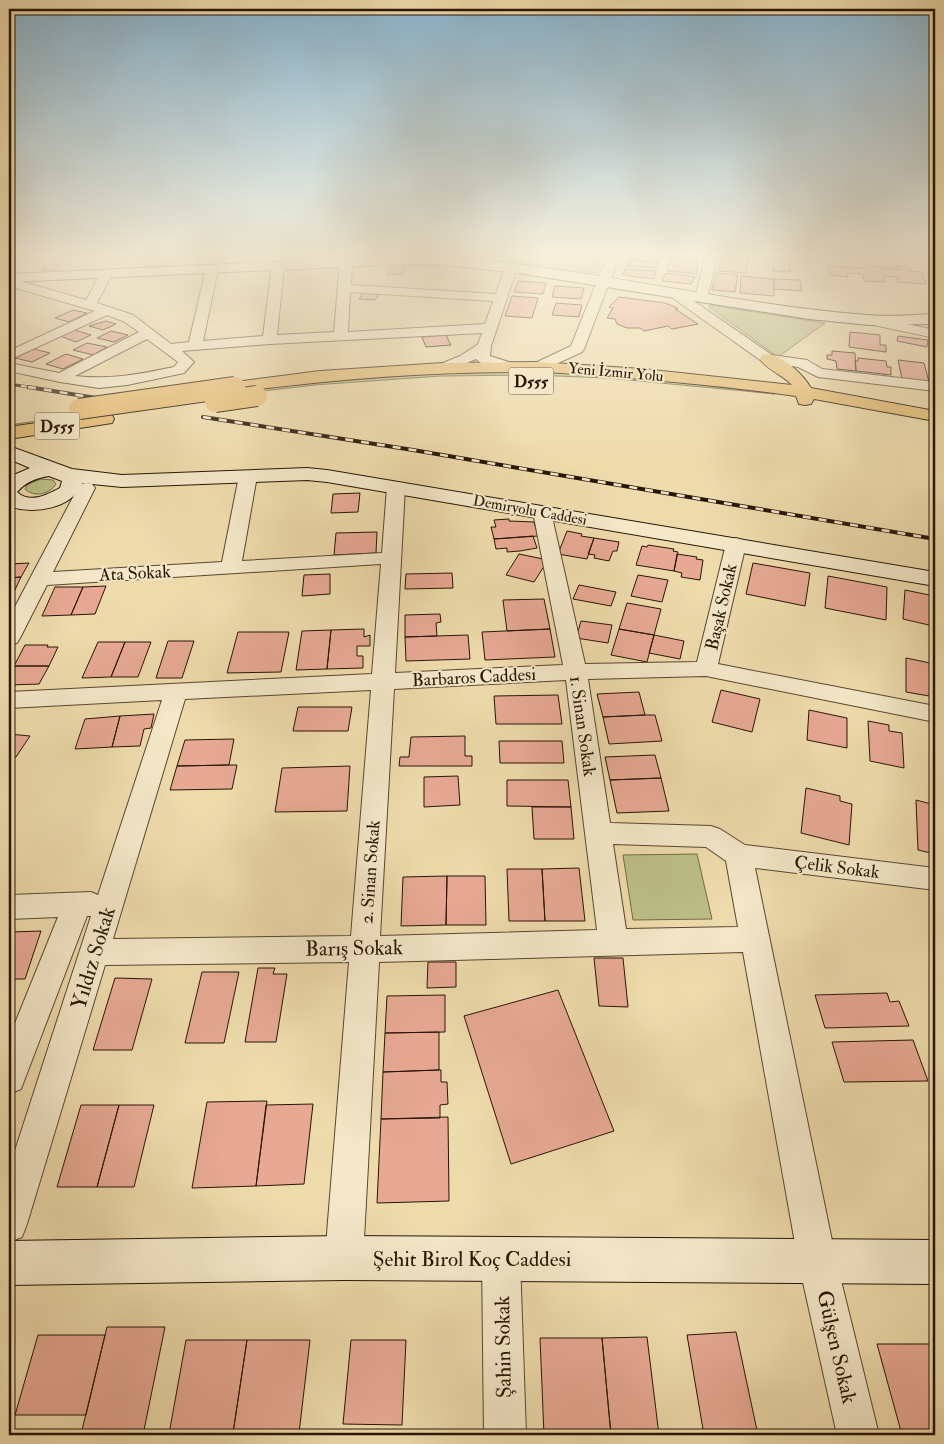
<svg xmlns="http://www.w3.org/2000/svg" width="944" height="1444" font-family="'IM FELL Double Pica',serif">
	<rect width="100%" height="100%" fill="#eedbac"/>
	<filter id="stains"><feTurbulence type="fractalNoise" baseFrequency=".004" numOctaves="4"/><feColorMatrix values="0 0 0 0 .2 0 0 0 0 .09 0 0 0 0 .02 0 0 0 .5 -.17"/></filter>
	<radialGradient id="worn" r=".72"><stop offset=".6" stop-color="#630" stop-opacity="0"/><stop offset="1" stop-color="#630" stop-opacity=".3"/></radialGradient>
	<path fill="#bcbf87" stroke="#726a46" d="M458,254H602L597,272L588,274L456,257Z
		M710,305L716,306L825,323L778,357L709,307Z
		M538,372L599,374L665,380L775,394L608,378L531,375L441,376L314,385L230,395L9,429V425L313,382L441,373Z
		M41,479L53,480L56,484C50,494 34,498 25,489L28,484Z
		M697,854L712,919L633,920L623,855Z"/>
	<path fill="#e8a994" stroke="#271506" d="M671,254H688L703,256L701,261L669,258Z
		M721,254H749L746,273L718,271Z
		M773,254H790V272L773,271Z
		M631,255L659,257L658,263L630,260Z
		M630,260L658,263L656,268L628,266Z
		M669,260L698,263L697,274L667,271Z
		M49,265H61L54,270H42Z
		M865,265L899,270L897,266L909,267L911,271L922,272L926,284L898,282L897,277L884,276L885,282L864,281L863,274L847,273L848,277L829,275L828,266L866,268Z
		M406,267L401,275L387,274L390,268Z
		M625,269L656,271L654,279L628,276L623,274Z
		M666,273L695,277L691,284L662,281Z
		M716,273L738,275L735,292L712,290Z
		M741,276L774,279V296L740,293Z
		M774,279L800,280L802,291L774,289Z
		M518,281L546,283L543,294L514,292Z
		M555,286L584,288L581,299L552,297Z
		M363,293L379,294L375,300L359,299Z
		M512,296L538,298L532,318L505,316Z
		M619,297L665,303L675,307L678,309H675L698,324L672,329L668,326L644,331L640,328H627L617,324L615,319L607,318L613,308L609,307Z
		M556,303L582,305L579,317L552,315Z
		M73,310L87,313L69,322L55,318Z
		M106,321L116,324L103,330L89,326Z
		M74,330L91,335L76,342L60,336Z
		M111,331L128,335L114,342L97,338Z
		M850,332L880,335V345H886V352L849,347Z
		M446,335L451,345L426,347L422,337Z
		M898,336L928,340L927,347L897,341Z
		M87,343L107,347L93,355L73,350Z
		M34,349L50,353L32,362L15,358Z
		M832,351L855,353L856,371L837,369L836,361L827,359V355H832Z
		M66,354L83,359L63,369L46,364Z
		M858,358L886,361L887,367H891V375L856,371L855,361H858Z
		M898,360L924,363L929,382L902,379Z
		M360,493L358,512L331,513L333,494Z
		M509,519V521L534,522L538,536L494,539L491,527H496L494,520Z
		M567,531L582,534L581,536L594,538L587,559L558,554Z
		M377,532L376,553L334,555L336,533Z
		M533,536L537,548L520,551L507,552V548L496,549L494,539Z
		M594,538L619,542L617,551H613L609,561L594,558L595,555L588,554Z
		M648,545L674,549L673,551L678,552L674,571L636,565L642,546L647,547Z
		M519,554L548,560L534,582L506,575Z
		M677,554L697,557L696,559L703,560L700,580L681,577L682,573L674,571Z
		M29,563L21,577L9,578V564Z
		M753,563L810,573L805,606L746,594Z
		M452,573L453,588L405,589L406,574Z
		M330,574V594L302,596L304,575Z
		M638,575L668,580L662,602L631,596Z
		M828,576L887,587L886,620L825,608Z
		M21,577L13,594H9V578Z
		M579,585L616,592L611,606L573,599Z
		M106,586L95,614L71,615L83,587Z
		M55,587H83L71,615L42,616Z
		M905,590L934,596L933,626L903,619Z
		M934,596H935V640L933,639Z
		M544,599L550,629L507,631L503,600Z
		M627,603L661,609L654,635L619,629Z
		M440,614L441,622L436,623L437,636L405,637V615Z
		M581,621L612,625L608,643L576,638Z
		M364,629V637L370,635V646H357V656H363V668L327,669L331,630Z
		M550,629L555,657L485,660L482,632Z
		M619,629L654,635L647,662L611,655Z
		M331,630L327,669L296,670L302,631Z
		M238,632H289L281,672L227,673Z
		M468,635L470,659L406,661L405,637Z
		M654,635L684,641L680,659L649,653Z
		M168,641H194L182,678H156Z
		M98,642H125L111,677L82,678Z
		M125,642H151L138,677H111Z
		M25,645H48L47,647H58L49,666H14Z
		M906,658L935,664V697L906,692Z
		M14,666H49L39,684L9,685V676Z
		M721,690L760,699L752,732L712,722Z
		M639,692L645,715L603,717L597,694Z
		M558,695L562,724H496L494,696Z
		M298,707H352L348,731H293Z
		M809,710L847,718V748L807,740Z
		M154,714L151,728L144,729L140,746L112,747L120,716Z
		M645,715H655L662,741L609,744L603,717Z
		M120,716L112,747L75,749L85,719Z
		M868,721L889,725V731L902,733L904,768L870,761Z
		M9,734L30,736L16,757H9Z
		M465,736V756H472V766H399L400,757H409L411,737Z
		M234,739L229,765L177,766L185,740Z
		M499,741H562L564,763H500Z
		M655,755L661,778L610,780L605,757Z
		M229,765H237L232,789L170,790L177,766Z
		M350,766L347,811L275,812L282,768Z
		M458,776L460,805L424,807V777Z
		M661,778L669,811L617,813L610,780Z
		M507,780H568L571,807L507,806Z
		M806,788L840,796V801L852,804L849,845L801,833Z
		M916,800L935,805V854L918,850Z
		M532,807H571L574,839H534Z
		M579,868L585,921H545L542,869Z
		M507,869H542L545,921H509Z
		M447,876H485L486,925H446Z
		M447,876L446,925L401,926L403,877Z
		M41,931L25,979H9V932Z
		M594,958H623L628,1007L599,1006Z
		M428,962H456V987L427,988Z
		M258,968H275L273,974H287L276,1042H245Z
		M202,972H239L224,1043H185Z
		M115,978L152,979L132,1050H93Z
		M558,990L614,1131L511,1164L464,1016Z
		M887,993L890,1002L899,1001L909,1026L825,1028L815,995Z
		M445,995V1032L385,1033L387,996Z
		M439,1032V1070L383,1072L385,1033Z
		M913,1040L928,1081L844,1082L832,1042Z
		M439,1070H441V1082H447L448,1104L440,1105V1118L381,1119L383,1072Z
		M267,1101L256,1186L192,1188L207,1102Z
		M313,1104L304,1184L256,1186L266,1105Z
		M81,1105H119L97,1187H57Z
		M119,1105H154L134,1187H97Z
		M448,1117L449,1201L377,1203L381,1119Z
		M107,1327H165L144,1430H82Z
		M736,1332L758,1435H704L687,1335Z
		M38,1335H105L86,1415H15Z
		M647,1337L659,1435H611L602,1338Z
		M540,1338H602L611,1435H544Z
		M186,1340H247L233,1433L169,1434Z
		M247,1340H310L299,1433H233Z
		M351,1340H406L402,1425L343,1424Z
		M877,1344H933L935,1351V1435H902Z"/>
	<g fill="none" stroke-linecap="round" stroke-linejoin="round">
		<g stroke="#594630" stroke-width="2">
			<path id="minor" d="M608,254H620L584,349L582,352L543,370H533L531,367L533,364L571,346Z
				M706,254H718L707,298L701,302L695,298Z
				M346,259L352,263L351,285L496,294L505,268L507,265H515L517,268L491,346L490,356L515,364L517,367L515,370C504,373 484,367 476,359L448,371H438L436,368L438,365L460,356L474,347L478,344L482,333L270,344L182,351L194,362L184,373L127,385L99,388L60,382L9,371V363L59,373L139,332L123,321L107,315L9,360V351L95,311L9,286V278L86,300L102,271H110L112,274L97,303L133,315L171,344L189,342L206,269L212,265L218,269L203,341L263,336L272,267L278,263L284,267L277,335L334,332L340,263ZM350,292L493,301L485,324L348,332ZM147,339L178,362L174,367C140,374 110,380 75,376Z
				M674,289L678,290L772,355L807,360L822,369L935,382V391L818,377L798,367L763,362L670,296L668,293Z
				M869,316L935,330V338L864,323L862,320L864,317Z
				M248,471L254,472L257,476L242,561L382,553L387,487L390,483L396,482L402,483L405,487L395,673L563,665L533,512L536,508L542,506L548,508L551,512L585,664L697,662L726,544L729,540L736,538L743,540L746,544L718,664L935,706V722L706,676L588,679L610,823L711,826L720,829L745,845L935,868V890L755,868L836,1260L879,1435H837L798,1260L743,952L379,962L363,1258L357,1271L344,1277L331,1271L325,1258L349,962L105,965L27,1224L22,1237L9,1242V1169L91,916H87L21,1089L9,1094V1038L58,917L9,919V895L91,892L98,895L162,700L9,708V692L372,674L381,564L47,585L20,638L17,643L9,645V618L80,484L86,483L92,484L95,488L53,572L222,562L239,476L242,472ZM566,680L597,930L380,936L394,689ZM371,690L351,936L113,939L185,699ZM613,844L706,847L726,861L738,927L626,929Z
				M501,1240L514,1246L520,1259L526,1435H484L482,1259L488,1246Z"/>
		</g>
		<g stroke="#271506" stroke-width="2">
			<path id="secondary" d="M408,256C563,260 713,303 867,315C889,317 912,315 935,314V324L869,325L809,319L511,272L444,265L408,264L9,282V274Z
				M9,446L72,469L122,475L307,468L327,470L935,572V586L327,482L307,480L122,487L82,483C73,509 32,515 9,506V477L30,468L9,459ZM49,476L62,481L60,488C46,495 30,504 17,492C26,482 36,478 49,476Z
				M344,1236L935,1240V1284L344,1280L9,1285V1241Z"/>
		</g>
		<g stroke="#271506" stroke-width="2">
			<path id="trunk" d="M768,354C785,358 802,373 811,388L935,411V421L814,399L811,404L805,405L799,404L796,396C732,387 668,381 604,376C582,375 559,372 536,372C435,371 335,379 235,392L229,391L226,387L229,383L235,382L320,371L443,363L538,362L644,369L792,385C783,375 767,370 760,359L762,355Z
				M105,413L112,415L114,419L112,423L9,439V427Z"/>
		</g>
		<use href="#minor" fill="#f4e8c9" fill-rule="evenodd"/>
		<use href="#secondary" fill="#f4e8c9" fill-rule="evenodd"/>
		<use href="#trunk" fill="#e7be76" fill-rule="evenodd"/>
		<g stroke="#271506" stroke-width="3">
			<path id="rail-far1" d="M9,384L35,388"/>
		</g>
		<g stroke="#271506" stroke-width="4">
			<path id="rail" d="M28,387L96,398
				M203,417L413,450L935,539"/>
		</g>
		<use href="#rail-far1" stroke="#f4e8c9" stroke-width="2" stroke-dasharray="6" stroke-linecap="butt"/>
		<use href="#rail" stroke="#f4e8c9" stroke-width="2.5" stroke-dasharray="8" stroke-linecap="butt"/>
		<g stroke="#271506" stroke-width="17" stroke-linecap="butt">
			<path id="trunk-bridge-far1" d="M226,388L235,387"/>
		</g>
		<g stroke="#271506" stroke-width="22" stroke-linecap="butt">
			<path id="trunk-bridge" d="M215,402L257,396
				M79,409L235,387"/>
		</g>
		<use href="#trunk-bridge-far1" stroke="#e7be76" stroke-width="16"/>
		<use href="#trunk-bridge" stroke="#e7be76" stroke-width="20"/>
	</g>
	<linearGradient id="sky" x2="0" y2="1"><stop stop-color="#89b6d2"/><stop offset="0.56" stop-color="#f7efda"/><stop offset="1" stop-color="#f7efda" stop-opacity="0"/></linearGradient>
	<rect width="944" height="456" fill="url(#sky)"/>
	<g text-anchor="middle" stroke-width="4" stroke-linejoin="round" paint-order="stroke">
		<g font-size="15" fill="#271506" stroke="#f4e8c9">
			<text transform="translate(616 372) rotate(5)" y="5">Yeni İzmir Yolu</text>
			<text transform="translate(530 510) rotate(10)" y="5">Demiryolu Caddesi</text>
		</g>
		<g fill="#f4e8c9" stroke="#645440" stroke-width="1">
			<rect x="508.5" y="367.5" width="45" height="27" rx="4"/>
			<rect x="34.5" y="412.5" width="45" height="27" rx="4"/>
		</g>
		<g font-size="16" font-weight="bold" fill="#271506">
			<text x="531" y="387">D555</text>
			<text x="57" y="432">D555</text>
		</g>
		<g font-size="18" fill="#271506" stroke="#f4e8c9">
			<text transform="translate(135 573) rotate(-3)" y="6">Ata Sokak</text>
			<text transform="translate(721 607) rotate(-77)" y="6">Başak Sokak</text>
			<text transform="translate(474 677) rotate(-3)" y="6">Barbaros Caddesi</text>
			<text transform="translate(583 726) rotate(82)" y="6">1. Sinan Sokak</text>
			<text transform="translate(837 867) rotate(7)" y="6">Çelik Sokak</text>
			<text transform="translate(370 872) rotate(-86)" y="6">2. Sinan Sokak</text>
		</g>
		<g font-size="21" fill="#271506" stroke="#f4e8c9">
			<text transform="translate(354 948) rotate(-1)" y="7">Barış Sokak</text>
			<text transform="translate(93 958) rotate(-73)" y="7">Yıldız Sokak</text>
			<text x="472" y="1266">Şehit Birol Koç Caddesi</text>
			<text transform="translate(503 1347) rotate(-91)" y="7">Şahin Sokak</text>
			<text transform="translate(837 1347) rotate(77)" y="7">Gülşen Sokak</text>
		</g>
	</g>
	<rect width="944" height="1444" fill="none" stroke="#eedbac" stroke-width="30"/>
	<rect x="10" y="10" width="924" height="1424" fill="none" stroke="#271506" stroke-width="2.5"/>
	<rect x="15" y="15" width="914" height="1414" fill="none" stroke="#271506"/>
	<rect width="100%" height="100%" filter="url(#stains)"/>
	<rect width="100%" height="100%" fill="url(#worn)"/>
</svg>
